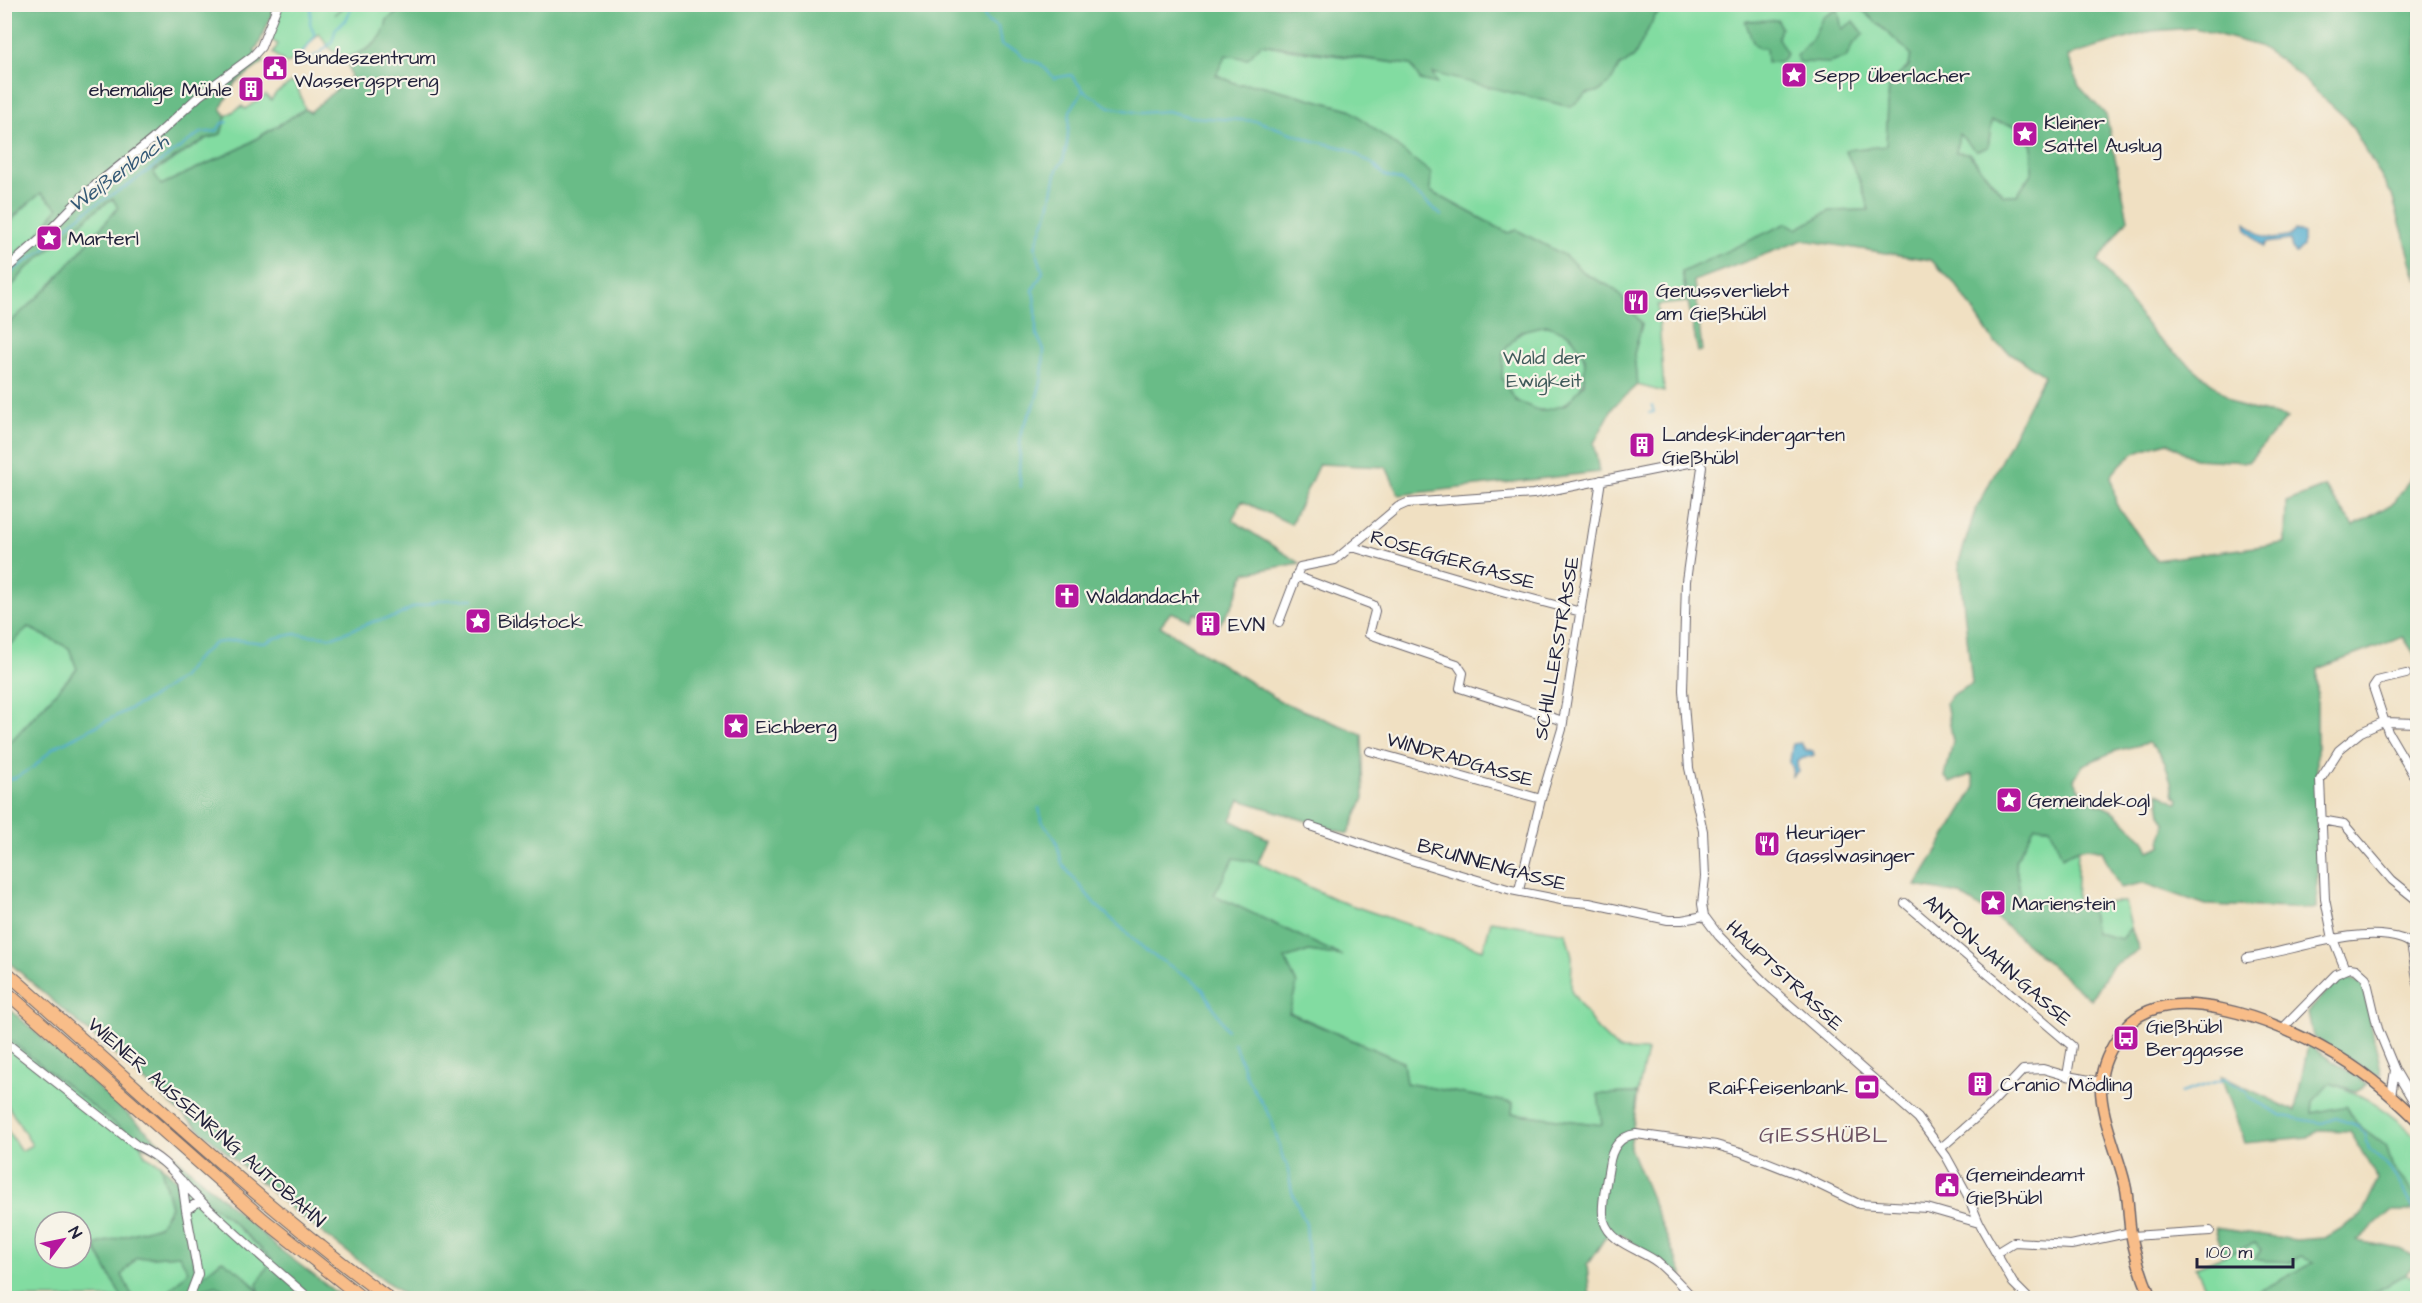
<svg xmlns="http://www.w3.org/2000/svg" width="2422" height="1303" font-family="'Architects Daughter',sans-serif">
	<rect width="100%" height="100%" fill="#f7f3e8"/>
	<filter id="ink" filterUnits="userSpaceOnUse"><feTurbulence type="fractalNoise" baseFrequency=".0167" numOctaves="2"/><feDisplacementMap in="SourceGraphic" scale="12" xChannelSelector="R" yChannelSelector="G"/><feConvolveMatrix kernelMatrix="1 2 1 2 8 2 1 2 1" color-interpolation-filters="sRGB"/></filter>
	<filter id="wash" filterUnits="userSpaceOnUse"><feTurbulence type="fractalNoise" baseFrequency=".008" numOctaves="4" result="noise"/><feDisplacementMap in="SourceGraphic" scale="24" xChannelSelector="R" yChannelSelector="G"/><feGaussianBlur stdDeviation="1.35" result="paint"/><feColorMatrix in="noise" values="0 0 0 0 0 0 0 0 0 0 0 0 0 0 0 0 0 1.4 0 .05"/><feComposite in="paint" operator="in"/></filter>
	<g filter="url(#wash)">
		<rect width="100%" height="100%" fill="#f0e0c2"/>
		<path fill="#82dca1" stroke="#527f6e" stroke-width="1.5" fill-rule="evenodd" d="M1668,4L1857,5L1911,54L1909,66L1889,84L1886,147L1846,150L1860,181L1869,210L1830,211L1797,229L1682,272L1687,302L1658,305L1664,392L1637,385L1634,354L1642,324L1615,289L1587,275L1564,255L1517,230L1508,233L1430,191L1349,109L1260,85L1237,84L1215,74L1226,55L1260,44L1300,51L1412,65L1436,83L1432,72L1570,107L1586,94L1600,91L1611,81L1619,67L1634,57L1655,16Z
			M282,5H343L335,15L346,5H430L398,12L387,20C384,43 365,52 346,58L331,50L319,33L301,53L287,64L273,53L278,44L269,39Z
			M292,82L297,86L305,109L241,148L161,185L153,172L206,139L221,134L226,116L242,106L245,109L266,95L271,100L276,93Z
			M1992,120L2018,126L2032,146V172L2017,195H2003L1969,153L1956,152L1958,134L1988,147Z
			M41,193L58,208L38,235L9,259L5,266C4,224 8,220 41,193Z
			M113,199L118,208L51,285L5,327V295L25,270L100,207Z
			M1501 368a42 42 0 1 1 84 0a42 42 0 1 1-84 0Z
			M27,627L69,648L77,669L11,741L5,743V647L13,643Z
			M2035,826L2050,827L2078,848L2076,903L2125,902L2131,927L2121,939L2095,933L2091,912L2076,903L2070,911L2021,898L2015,861Z
			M1234,857L1258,863L1339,901L1483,950L1491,921L1566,933L1572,956L1571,991L1597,1029L1619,1050L1647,1051L1638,1093L1598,1094L1603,1125L1512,1113L1513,1103L1405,1083L1403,1062L1289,1012L1297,984L1284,959L1309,951L1339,955L1214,895Z
			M5,1036L140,1144L145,1155L160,1164L171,1207L159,1226L94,1246L122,1298H5L4,1125L21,1151L32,1145L5,1101ZM45,1222H81V1258H45Z
			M2330,1083C2366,1095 2389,1112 2417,1137V1199L2393,1168L2386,1146L2357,1124L2347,1107L2312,1113L2313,1101Z
			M184,1177L199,1196L227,1217L272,1259L262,1296L269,1298H257L262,1295L244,1275L222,1260L202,1276L196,1272L178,1181Z
			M2255,1243L2261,1250L2254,1259L2301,1256L2315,1262L2247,1298H2210L2196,1267Z
			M179,1255L189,1271L163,1298H133L122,1275L136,1258Z
			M2405,1275L2417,1277V1281L2410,1291L2412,1298H2365Z
			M216,1286L238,1295L239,1298H201L204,1289Z"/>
		<path fill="#69bc87" stroke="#466f61" stroke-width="1.5" fill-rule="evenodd" d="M5,5H276L259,44L254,51L264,62L235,83L221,108L226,116L221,134L206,139L153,171L161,185L241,148L305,109L310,112L351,77L346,58C365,52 384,43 387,20L398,12L430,5H1668L1655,16L1634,57L1619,67L1611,81L1600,91L1586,94L1571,107L1432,73L1437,84L1420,80L1411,65L1261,44L1247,59L1226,55L1216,75L1237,84L1260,85L1349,109L1431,173L1430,191L1508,233L1517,230L1564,255L1587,275L1615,289L1642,324L1634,354L1637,385L1614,406L1594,443L1599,472L1399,495L1386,467L1319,464L1291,524L1242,501L1232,520L1300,563L1245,573L1233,604L1219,625L1195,613L1190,620L1171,612L1160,626L1282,702L1362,734L1364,798L1348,834L1240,800L1231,820L1268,839L1258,863L1234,858L1214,895L1342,956L1309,951L1285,959L1297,984L1289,1013L1403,1062L1406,1083L1513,1103L1512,1113L1602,1125L1598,1094L1638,1093L1630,1148L1683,1276L1620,1234L1605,1238L1587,1265L1590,1298H408L296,1213L5,959V743L12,741L77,669L69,648L28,627L13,643L5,647V327L51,285L118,208L113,199L100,207L25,270L5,295V266L9,259L38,235L58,208L41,193L16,214L5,233ZM1546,325L1571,335L1585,358L1584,384L1566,405L1541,411L1516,401L1502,379L1503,352L1521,331Z
			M1857,5H2417V281L2392,195L2348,120L2286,64L2259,46L2194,28L2152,31L2068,56L2079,86L2106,115L2128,219L2098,261L2155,336L2239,406L2287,418L2248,462L2194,459L2168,442C2138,450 2130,451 2111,476L2116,504L2156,560L2285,543L2286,502L2325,487L2354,526L2395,502L2417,468V658L2403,637L2317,669V909L2206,905L2143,883L2120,888L2102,851C2085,845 2077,849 2062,857L2050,827L2035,826L2015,861L2021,898L2070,911L2076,903L2091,912L2095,933L2121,939L2131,927L2139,950L2112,966L2091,1000L1998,919L1959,894L1916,886L1975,787L1972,774L1950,783L1945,777L1953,741L1946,703L1952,695L1972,684L1959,562L1974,514L2044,375L1994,342L1957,286L1931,260L1803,240L1694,281L1702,351L1698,352L1682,272L1787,223L1797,229L1830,211L1869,210L1860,181L1845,150L1886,146L1889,84L1909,66L1911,54ZM1992,121L2018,126L2032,146V172L2017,195H2003L1968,153L1956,152L1959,134L1976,151L1988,147ZM2148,743C2168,758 2168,773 2174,795L2179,799L2178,803L2158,793L2161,814L2166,823L2161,838L2162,846L2149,851L2144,840L2115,812L2085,798L2074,779L2083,765L2115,751Z
			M1838,9L1842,29L1854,21L1864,34L1853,44L1846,58L1829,63L1800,62L1796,56L1812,39L1823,17Z
			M1778,20L1781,28L1778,38L1787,54L1781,61L1767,63L1766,48H1759L1753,42L1745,21Z
			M2341,976L2362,983L2382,1075L2371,1073L2313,1037L2308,1012Z
			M4,1004L278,1248L343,1298H269L262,1296L257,1298H239L238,1295L216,1286L204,1289L201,1298H163L188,1271L179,1255L136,1258L122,1275L133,1298H122L94,1245L159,1226L171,1207L160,1164L178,1181L196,1272L202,1276L222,1260L244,1275L260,1294L257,1284L272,1259L227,1217L199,1196L166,1158L140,1144L5,1036Z
			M2308,1045L2368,1084L2356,1091L2330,1083L2313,1101L2312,1113L2346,1106L2357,1124L2386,1146L2393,1168L2416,1196L2411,1211H2391L2357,1241L2399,1249L2417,1257V1261L2405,1275L2365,1298H2247L2314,1262L2301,1257L2292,1262L2254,1260L2261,1250L2255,1243L2224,1256L2215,1228L2296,1240L2324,1238L2361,1216L2378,1180L2350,1131L2319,1130L2308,1137L2245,1143L2221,1076L2295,1111Z"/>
		<path fill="#52aed0" stroke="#3a6886" stroke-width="1.5" d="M2246,223C2264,239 2266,242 2290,236L2295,230L2303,234V246L2296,253L2292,249L2290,240L2266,243L2263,247L2247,230Z
			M1801,743L1806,751H1813L1814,755L1801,759L1797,763L1798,771L1792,776L1793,768L1790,763C1790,762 1792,745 1793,744Z"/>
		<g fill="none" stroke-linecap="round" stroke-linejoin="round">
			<path stroke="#52aed0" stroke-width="2" d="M311,4L310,24L315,36L303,52V62L321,52L332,42L336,28L346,20L353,4
				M969,4L979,7L988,22L998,27L1001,45L1017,51L1025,59L1041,64L1054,78L1071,75L1084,91L1110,107L1140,113L1167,111L1191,117L1257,121L1311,140L1348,149L1374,165L1385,176L1402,181L1442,216
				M4,283L15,269L45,249L66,227L93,206L127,186L200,133L217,131L222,123L228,122
				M1649,413L1654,412L1652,406
				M1021,487L1019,472L1021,431L1035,403L1042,379L1044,350L1036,333V310L1033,290L1043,272L1035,247L1049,208L1057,169L1063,161L1067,144L1070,111L1083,91
				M4,781L15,778L35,766L53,748L153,697L181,678L196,659L215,643L237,640L265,643L275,638L295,634L333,637L375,621L395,617L414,607L442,600L474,599
				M1039,808L1042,821L1056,840L1062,864L1095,904L1149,953L1192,979L1202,988L1227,1030
				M1234,1043L1247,1078L1271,1118L1283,1158L1287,1164L1292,1192L1306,1224L1312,1298
				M2180,1093L2225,1079L2246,1091L2250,1098L2283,1116L2322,1123L2336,1118L2355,1125L2365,1133L2369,1149C2391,1164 2407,1194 2418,1219"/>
		</g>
	</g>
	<g filter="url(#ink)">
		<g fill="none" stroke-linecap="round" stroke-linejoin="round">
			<g stroke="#6a646a" stroke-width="10">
				<path id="minor" d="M4,271L44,236L87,192L153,139L199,96L253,56L261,47L278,4
					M1352,547L1502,591L1581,612
					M1296,576L1373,605L1375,611L1369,634L1457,664L1463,673L1460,688L1563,721
					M1279,622L1300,567L1335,560L1398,507L1407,503L1533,494L1689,463C1695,462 1698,461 1702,467L1686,581L1683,690L1689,768L1703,831L1705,877L1702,904L1704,916L1719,936L1765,983L1918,1118L1946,1156L1967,1194L1979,1223L2013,1283L2028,1298
					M2406,674L2377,681L2373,687L2388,732L2418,783
					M1370,751L1541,799
					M2321,820L2344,824L2392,880L2418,901
					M1310,826L1404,858L1511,890L1566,901L1589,903L1668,920H1682L1704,916
					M1519,890L1541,799L1562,729L1601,480
					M1905,903L2072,1046L2067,1076
					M2411,944L2418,984
					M2247,958C2291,952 2359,924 2402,939C2407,940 2412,945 2418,948
					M2345,969L2333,939L2325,899L2320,780L2339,750L2361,732L2383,722L2418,723
					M2282,1029L2336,974L2350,968L2356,969L2366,978L2378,1029L2395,1070L2418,1109
					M4,1041L136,1145C171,1162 176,1178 202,1202C236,1235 273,1267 309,1298
					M2391,1096L2395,1070
					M1941,1148L1988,1107L2023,1070L2043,1069L2067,1076L2101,1082
					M182,1181L186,1210
					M2132,1236L2210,1231
					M1996,1253L2014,1242L2071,1245L2131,1232
					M189,1298L198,1274L186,1210L200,1201
					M1693,1298C1682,1286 1670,1273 1657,1262C1640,1249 1611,1244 1604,1221C1600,1208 1607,1180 1609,1166C1611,1150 1619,1136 1636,1134L1716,1145L1741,1152L1797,1174L1859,1204L1927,1208L1979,1223"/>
			</g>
			<g stroke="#6a646a" stroke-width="13">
				<path id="major" d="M2151,1298C2142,1277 2135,1256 2131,1233C2128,1217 2129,1200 2125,1184C2118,1153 2099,1114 2101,1082C2102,1063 2111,1047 2122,1032C2164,974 2280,1023 2328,1051C2361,1069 2391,1094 2418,1121"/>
			</g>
			<g stroke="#6a646a" stroke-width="14">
				<path id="highway" d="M4,970C131,1081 253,1199 388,1298
					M4,990L263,1219L362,1298"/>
			</g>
			<use href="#minor" stroke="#fff" stroke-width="8"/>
			<use href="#major" stroke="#f8bd89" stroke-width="10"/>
			<use href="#highway" stroke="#f8bd89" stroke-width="12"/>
		</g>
	</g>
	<defs>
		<g id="civic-square" transform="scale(1.35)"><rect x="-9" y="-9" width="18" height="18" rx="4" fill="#b5179e" stroke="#f7f3e8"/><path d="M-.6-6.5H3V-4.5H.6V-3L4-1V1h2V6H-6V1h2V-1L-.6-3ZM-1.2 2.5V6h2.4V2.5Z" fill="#fff"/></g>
		<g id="sight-square" transform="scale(1.35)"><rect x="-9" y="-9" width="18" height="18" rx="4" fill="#b5179e" stroke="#f7f3e8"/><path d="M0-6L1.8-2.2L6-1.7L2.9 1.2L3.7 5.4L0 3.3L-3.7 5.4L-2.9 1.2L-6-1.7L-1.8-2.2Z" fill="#fff"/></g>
		<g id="building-square" transform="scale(1.35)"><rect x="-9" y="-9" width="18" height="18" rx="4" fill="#b5179e" stroke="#f7f3e8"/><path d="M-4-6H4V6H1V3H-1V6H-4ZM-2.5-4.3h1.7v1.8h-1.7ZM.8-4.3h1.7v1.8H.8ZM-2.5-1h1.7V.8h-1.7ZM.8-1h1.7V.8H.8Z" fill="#fff"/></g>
		<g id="restaurant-square" transform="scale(1.35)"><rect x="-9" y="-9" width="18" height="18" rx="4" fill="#b5179e" stroke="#f7f3e8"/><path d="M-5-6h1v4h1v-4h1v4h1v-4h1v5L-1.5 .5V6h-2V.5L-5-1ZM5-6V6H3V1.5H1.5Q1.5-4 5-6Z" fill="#fff"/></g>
		<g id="church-square" transform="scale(1.35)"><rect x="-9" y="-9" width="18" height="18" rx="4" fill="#b5179e" stroke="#f7f3e8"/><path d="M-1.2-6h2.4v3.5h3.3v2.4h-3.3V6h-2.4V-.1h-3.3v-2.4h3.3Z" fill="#fff"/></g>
		<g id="bus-square" transform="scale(1.35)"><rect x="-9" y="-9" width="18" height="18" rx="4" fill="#b5179e" stroke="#f7f3e8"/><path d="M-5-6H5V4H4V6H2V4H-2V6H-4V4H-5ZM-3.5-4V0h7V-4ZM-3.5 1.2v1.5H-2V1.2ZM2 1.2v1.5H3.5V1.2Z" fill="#fff"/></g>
		<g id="bank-square" transform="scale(1.35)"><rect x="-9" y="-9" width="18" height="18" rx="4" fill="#b5179e" stroke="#f7f3e8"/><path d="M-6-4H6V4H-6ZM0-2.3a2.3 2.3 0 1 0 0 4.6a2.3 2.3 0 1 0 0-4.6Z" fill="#fff"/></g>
	</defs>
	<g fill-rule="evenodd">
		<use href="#civic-square" x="275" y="68"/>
		<use href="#sight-square" x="1794" y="75"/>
		<use href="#building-square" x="251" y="89"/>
		<use href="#sight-square" x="2025" y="134"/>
		<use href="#sight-square" x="49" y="238"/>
		<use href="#restaurant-square" x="1636" y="302"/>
		<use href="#building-square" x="1642" y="445"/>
		<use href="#church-square" x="1067" y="596"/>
		<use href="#sight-square" x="478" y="621"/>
		<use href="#building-square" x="1208" y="624"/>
		<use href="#sight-square" x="736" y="726"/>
		<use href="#sight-square" x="2009" y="800"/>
		<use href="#restaurant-square" x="1767" y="844"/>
		<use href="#sight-square" x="1993" y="903"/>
		<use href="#bus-square" x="2126" y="1038"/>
		<use href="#building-square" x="1980" y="1084"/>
		<use href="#bank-square" x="1867" y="1087"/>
		<use href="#civic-square" x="1947" y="1185"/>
	</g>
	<g text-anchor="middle" stroke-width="4.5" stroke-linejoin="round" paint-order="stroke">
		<g font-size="20" fill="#22223b" stroke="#f7f3e8" text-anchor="start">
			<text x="294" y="64">Bundeszentrum<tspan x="294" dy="23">Wassergspreng</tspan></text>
			<text x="1814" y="82">Sepp Überlacher</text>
			<text x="232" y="96" text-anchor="end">ehemalige Mühle</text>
			<text x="2044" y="129">Kleiner<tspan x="2044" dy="23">Sattel Auslug</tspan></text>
			<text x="68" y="245">Marterl</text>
			<text x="1656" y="297">Genussverliebt<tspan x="1656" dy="23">am Gießhübl</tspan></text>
			<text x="1662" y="441">Landeskindergarten<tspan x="1662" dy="23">Gießhübl</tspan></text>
			<text x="1086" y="603">Waldandacht</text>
			<text x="498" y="628">Bildstock</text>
			<text x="1228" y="631">EVN</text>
			<text x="756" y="733">Eichberg</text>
			<text x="2028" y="807">Gemeindekogl</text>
			<text x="1786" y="839">Heuriger<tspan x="1786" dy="23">Gasslwasinger</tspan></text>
			<text x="2012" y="910">Marienstein</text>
			<text x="2146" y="1033">Gießhübl<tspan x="2146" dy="23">Berggasse</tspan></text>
			<text x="2000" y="1091">Cranio Mödling</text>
			<text x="1848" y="1094" text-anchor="end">Raiffeisenbank</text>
			<text x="1966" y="1181">Gemeindeamt<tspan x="1966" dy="23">Gießhübl</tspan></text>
		</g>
		<g font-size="20" fill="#3f5a5a" stroke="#f7f3e8">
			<text x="1544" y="364">Wald der<tspan x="1544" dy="23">Ewigkeit</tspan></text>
		</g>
		<g font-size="20" fill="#22223b" stroke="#f7f3e8">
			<text transform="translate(1453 559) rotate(16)" y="7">ROSEGGERGASSE</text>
			<text transform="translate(1556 648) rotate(-80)" y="7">SCHILLERSTRASSE</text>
			<text transform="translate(1460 759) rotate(16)" y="7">WINDRADGASSE</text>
			<text transform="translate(1492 864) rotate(15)" y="7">BRUNNENGASSE</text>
			<text transform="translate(1998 960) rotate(41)" y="7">ANTON-JAHN-GASSE</text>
			<text transform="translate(1785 975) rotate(43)" y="7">HAUPTSTRASSE</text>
			<text transform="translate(207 1122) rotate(41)" y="7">WIENER AUSSENRING AUTOBAHN</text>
		</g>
		<g font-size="21" font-style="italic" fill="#355a77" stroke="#f7f3e8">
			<text transform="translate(118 173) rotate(-36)" y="7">Weißenbach</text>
		</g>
		<g font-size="22" letter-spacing="1.5" fill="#6c5262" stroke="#f7f3e8">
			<text x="1824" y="1142">GIESSHÜBL</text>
		</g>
	</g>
	<rect width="2422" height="1303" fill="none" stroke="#f7f3e8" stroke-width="24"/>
	<g transform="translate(63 1240) rotate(58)"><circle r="28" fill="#f7f3e8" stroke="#a29fa3" stroke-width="1.5"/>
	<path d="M0-4.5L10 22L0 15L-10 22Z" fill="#b5179e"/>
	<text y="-9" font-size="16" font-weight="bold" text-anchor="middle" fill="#22223b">N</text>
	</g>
	<path d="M2197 1258v9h96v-9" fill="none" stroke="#22223b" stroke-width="3"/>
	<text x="2206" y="1258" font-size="18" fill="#22223b" stroke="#f7f3e8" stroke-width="4.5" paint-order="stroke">100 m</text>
</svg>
